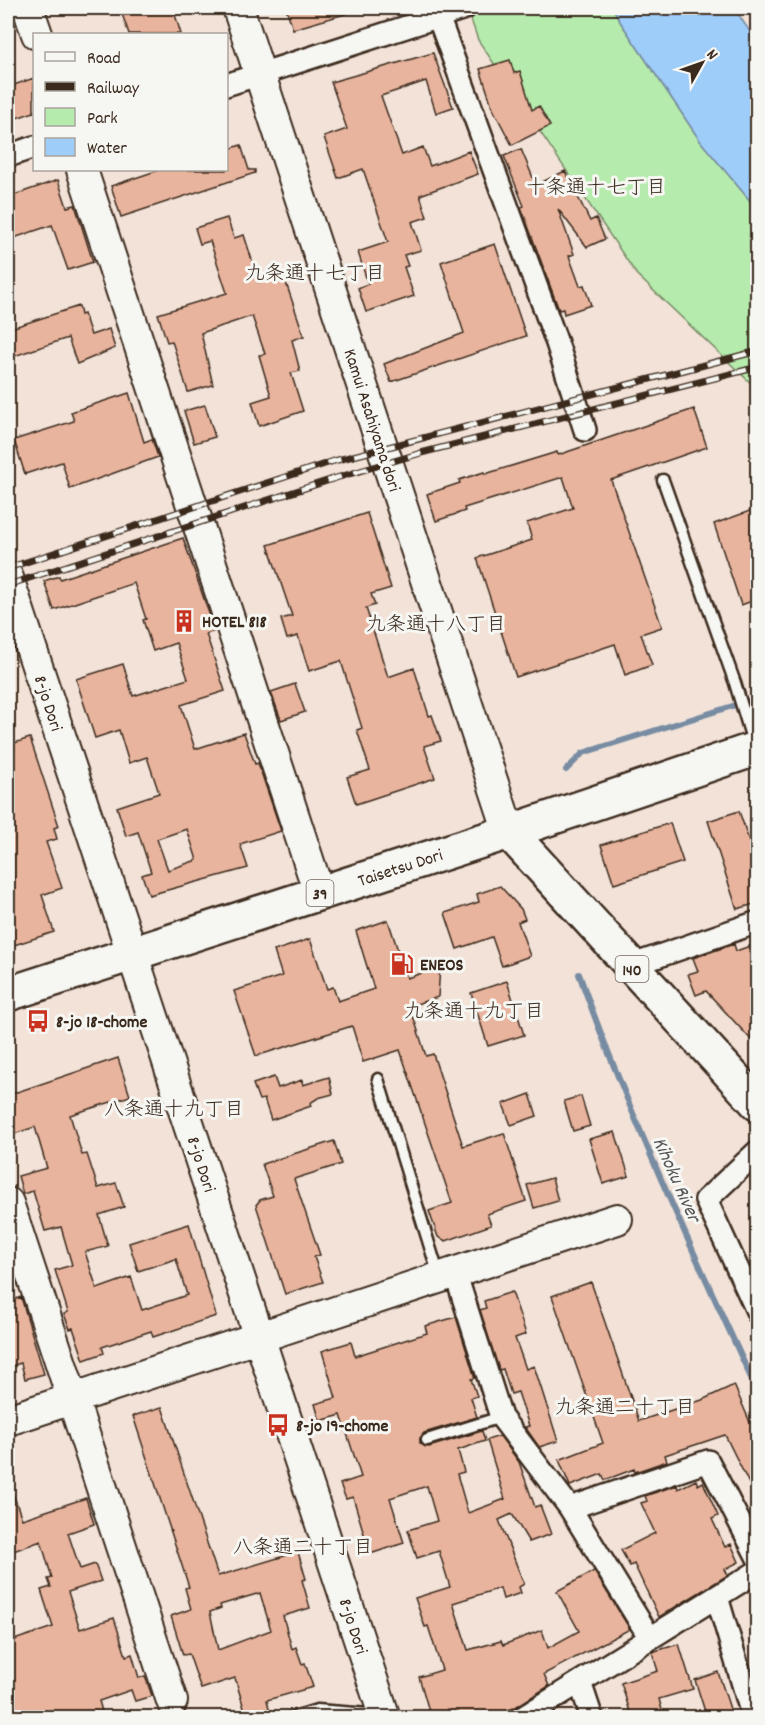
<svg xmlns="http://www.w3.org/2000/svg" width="765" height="1725" font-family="Dekko,'Klee One',sans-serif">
	<rect width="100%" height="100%" fill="#f2e2d8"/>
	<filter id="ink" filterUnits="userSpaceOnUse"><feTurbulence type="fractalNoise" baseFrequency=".0167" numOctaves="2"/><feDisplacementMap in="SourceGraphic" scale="12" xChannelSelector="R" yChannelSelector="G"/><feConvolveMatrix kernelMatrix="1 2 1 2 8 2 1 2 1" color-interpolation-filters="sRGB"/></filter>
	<g filter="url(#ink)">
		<path fill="#b5ebad" stroke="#788a66" stroke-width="1.5" d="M467,8H613L621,23L701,142L757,209V389L637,275L478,40Z"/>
		<path fill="#9fcdfa" stroke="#778ca2" stroke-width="1.5" d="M613,8H734L757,42V209L701,142L621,23Z"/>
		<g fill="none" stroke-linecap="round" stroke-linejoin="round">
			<path stroke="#778ca2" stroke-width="6" d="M566,770L583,753L758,698
				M579,974C630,1117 694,1254 758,1393"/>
		</g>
		<path fill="#e9b49d" stroke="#3b2a1e" stroke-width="1.5" fill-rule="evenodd" d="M120,8H173L181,34H129Z
			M286,8H352V12L293,29Z
			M433,53L453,107L436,113L426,81L381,96L402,155L423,147L430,166L469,151L478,174L420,195L427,217L412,222L421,250L404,255L408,266L404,267L414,296L366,312L358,288L368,284L358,252L388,242L363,169L338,178L324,137L347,129L331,82Z
			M510,60L514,73L520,71L532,110L539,106L550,126L512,145L493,109L480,69Z
			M34,78V112L8,121V87Z
			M241,145L249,170H255V173L121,217L111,186L159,170H226V150Z
			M521,149L536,185L565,171L590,221L596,218L605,239L587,247L558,209L574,254L569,256L580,286L584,285L591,305L564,314L563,309L559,310L521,207L524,206L504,156Z
			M58,180L67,207L75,205L93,262L68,270L52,225L8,240V197Z
			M227,218L234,238L244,235L259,282L283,274L304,336L292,340L300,371L291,373L303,411L259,426L252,402L271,396L259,355L265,354L252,316L201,333L213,385L188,392L172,341L167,342L158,314L227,293L210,241L200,244L195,228Z
			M495,244L526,336L391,382L384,364L464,333L441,262Z
			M79,306L81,315L84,314L91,335L109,329L115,348L77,364L68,338L8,358V329Z
			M129,393L144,442L152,439L158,457L70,489L62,462L25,474L14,440L74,421L71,412Z
			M205,405L215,437L194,443L184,411Z
			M694,409L707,447L611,480L662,627L641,634L652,665L625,675L615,644L516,677L477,558L532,540L527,523L573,508L563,477L464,508L465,511L436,521L427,494L460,483L459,480L484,472L485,474L557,452L558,455Z
			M758,508V599L741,605L714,524Z
			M367,513L391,588L371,594L375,605L366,608L388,677L414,668L429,716L432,715L441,741L424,746L435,778L356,804L347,777L370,770L357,730L362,728L341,661L309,671L298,636L287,639L281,619L292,616L268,545Z
			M183,538L215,631L206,634L225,691L181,705L195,749L244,733L255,764L258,763L281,831L240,844L248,868L149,895L142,875L151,872L138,832L126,836L117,807L159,793L147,757L129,763L119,730L95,738L76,679L123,664L133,696L188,679L176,643L153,651L143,620L146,619L134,583L54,610L44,581L59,576L60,579ZM187,829L197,860L168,870L157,839Z
			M295,684L305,712L281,720L271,692Z
			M30,738L59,826L54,828L57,839L46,842L62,888L42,895L54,932L8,947V880L14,878L8,859V745Z
			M739,811L758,867V903L737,909L708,821Z
			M670,823L683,862L614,884L601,845Z
			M500,886L521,909L525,919L518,922L530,956L502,966L492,937L457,949L445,913L479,902L477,894Z
			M388,920L407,978L440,967L438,997L410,1006L426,1056L433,1054L463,1146L504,1133L526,1201L487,1214L491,1225L446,1241L438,1237L429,1211L452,1203L400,1050L363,1062L352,1026L256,1056L234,991L282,976L274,951L310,939L327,989L333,987L338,1001L374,989L356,931Z
			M734,944L736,951L750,946L758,968V1047L706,991L696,995L688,974L698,971L693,958Z
			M507,981L524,1035L488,1046L471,993Z
			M118,1058L130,1096L70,1115L82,1155L87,1154L98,1188L116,1183L124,1207L99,1215L108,1246L85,1252L97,1289L131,1277L142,1310L187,1295L176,1259L138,1271L129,1243L189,1224L216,1316L153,1337L151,1331L102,1347L104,1353L84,1360L73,1328L70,1329L64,1314L68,1312L55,1270L72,1265L61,1227L45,1231L33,1191L23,1194L18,1176L47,1168L35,1127L8,1136V1095Z
			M274,1077L278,1088L302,1080L303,1085L329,1077L333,1094L318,1098L310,1103L311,1106L271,1120L264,1099L259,1100L253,1084Z
			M530,1094L537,1116L511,1125L503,1104Z
			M581,1096L590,1126L573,1131L564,1101Z
			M615,1132L629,1176L603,1184L589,1139Z
			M334,1141L341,1164L294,1179L320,1255L314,1257L323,1282L285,1294L256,1205L260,1200L273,1196L262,1164Z
			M552,1178L558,1201L534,1208L527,1185Z
			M591,1282L639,1421L702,1400L734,1385L758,1441V1502L725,1435L665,1455L667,1461L635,1472L634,1469L605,1480L602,1474L570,1486L559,1460L603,1443L552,1296Z
			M512,1292L526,1334L515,1338L526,1369L534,1366L558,1441L539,1447L525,1427L529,1426L518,1392L511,1394L503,1369L499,1370L480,1310L486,1308L484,1301Z
			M21,1297L44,1374L25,1379L21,1363L8,1367V1302Z
			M456,1317L475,1378L471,1379L477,1396L471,1398L477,1417L424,1433L420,1438V1443L429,1447L482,1431L485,1441L458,1450L464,1472L457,1474L468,1513L505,1499L487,1440L500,1436L519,1462L535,1507L540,1505L551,1534L529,1542L512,1514L499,1520L524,1584L519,1587L521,1593L503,1599L500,1588L453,1603L468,1650L501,1641L503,1645L542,1630L548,1648L579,1631L557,1591L594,1571L630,1629L544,1674L549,1686L514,1708L484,1718H431L419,1677L442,1670L428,1626L425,1627L415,1598L450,1587L439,1551L417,1558L408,1530L437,1521L427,1486L390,1498L404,1543L370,1554L353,1497L346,1499L340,1484L361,1477L341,1415L320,1421L315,1404L336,1398L322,1351L351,1342L355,1356L427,1333L425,1326Z
			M162,1407L218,1576L298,1552L306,1579L302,1580L310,1608L283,1616L292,1649L296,1647L302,1664L305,1663L313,1687L267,1700L270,1712L247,1718L235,1678L201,1689L189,1654L183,1655L171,1616L191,1609L185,1588L189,1587L133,1416ZM260,1593L271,1630L218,1650L210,1612L221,1608L220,1605Z
			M696,1480L698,1485L703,1482L718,1516L712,1519L725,1547L731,1544L739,1562L725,1569L728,1575L659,1617L634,1564L630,1566L621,1550L655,1533L641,1503L647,1501L645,1496L677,1485L678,1489Z
			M8,1485H10L22,1519L86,1498L94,1524L68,1533L80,1569L95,1564L101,1581L68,1592L80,1629L114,1618L126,1656L132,1654L139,1678L145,1676L152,1696L135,1701L131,1690L99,1701L104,1718H8V1642L53,1627L41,1590L51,1587L48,1579L52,1578L41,1541L8,1553Z
			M679,1644L693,1689L659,1699L662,1710L632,1718L621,1683L658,1671L652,1652Z
			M718,1672L733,1718H707L695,1680Z"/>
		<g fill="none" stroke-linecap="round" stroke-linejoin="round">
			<g stroke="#3b2a1e" stroke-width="15">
				<path id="lane" d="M663,480L735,683L754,746
					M378,1079L439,1276
					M427,1440L501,1417
					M172,1702L181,1718
					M291,1718L317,1710L382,1715"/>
			</g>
			<g stroke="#3b2a1e" stroke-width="26">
				<path id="street" d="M435,8L557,343L585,430
					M226,85L465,8
					M8,156L34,147
					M630,966L758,922
					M758,1151L706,1200L758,1313
					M455,1272L501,1417L570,1508L650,1638
					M570,1508L708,1461L758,1558
					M717,1597L753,1718
					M580,1682L592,1718
					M522,1718L758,1571"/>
			</g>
			<g stroke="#3b2a1e" stroke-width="34">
				<path id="secondary" d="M28,8L37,34
					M238,8L509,832
					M82,170L319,893
					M8,578L385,1718
					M8,1203L172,1701
					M8,1420L617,1219"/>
			</g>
			<g stroke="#3b2a1e" stroke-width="38">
				<path id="primary" d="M509,832L758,1104"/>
			</g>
			<g stroke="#3b2a1e" stroke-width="38">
				<path id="highway" d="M8,994L509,832L758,748"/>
			</g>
			<use href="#lane" stroke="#f6f6f2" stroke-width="10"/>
			<use href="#street" stroke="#f6f6f2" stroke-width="21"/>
			<use href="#secondary" stroke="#f6f6f2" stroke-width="30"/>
			<use href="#primary" stroke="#f6f6f2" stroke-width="33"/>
			<use href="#highway" stroke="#f6f6f2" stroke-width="33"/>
			<g stroke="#3b2a1e" stroke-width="7">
				<path id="rail" d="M8,568L334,461L758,351
					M8,585L336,478L421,453L758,367"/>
			</g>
			<use href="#rail" stroke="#f6f6f2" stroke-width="4.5" stroke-dasharray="14" stroke-linecap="butt"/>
		</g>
	</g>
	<defs>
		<g id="building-bare" transform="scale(1.8)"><path d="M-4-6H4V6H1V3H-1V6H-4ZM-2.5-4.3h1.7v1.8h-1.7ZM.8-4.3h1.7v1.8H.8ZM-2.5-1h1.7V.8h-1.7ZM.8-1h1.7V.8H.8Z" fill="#c8321e" stroke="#f6f6f2" stroke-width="2.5" paint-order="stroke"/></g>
		<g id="fuel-bare" transform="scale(1.8)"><path d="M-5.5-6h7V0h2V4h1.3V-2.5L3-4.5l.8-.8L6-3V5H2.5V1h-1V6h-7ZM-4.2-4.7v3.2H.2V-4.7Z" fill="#c8321e" stroke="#f6f6f2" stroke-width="2.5" paint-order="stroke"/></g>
		<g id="bus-bare" transform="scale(1.8)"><path d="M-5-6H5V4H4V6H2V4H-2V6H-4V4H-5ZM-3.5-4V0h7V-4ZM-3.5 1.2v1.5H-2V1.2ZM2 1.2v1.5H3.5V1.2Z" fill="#c8321e" stroke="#f6f6f2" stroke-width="2.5" paint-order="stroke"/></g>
	</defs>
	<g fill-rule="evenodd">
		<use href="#building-bare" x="184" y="621"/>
		<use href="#fuel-bare" x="402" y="964"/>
		<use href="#bus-bare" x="38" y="1021"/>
		<use href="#bus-bare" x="278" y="1425"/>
	</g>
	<g text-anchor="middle" stroke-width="6" stroke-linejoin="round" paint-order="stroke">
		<g fill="#f6f6f2" stroke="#73675e" stroke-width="1.5">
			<rect x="306.5" y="880" width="27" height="26" rx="4.5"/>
			<rect x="615.5" y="956" width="33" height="26" rx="4.5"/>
		</g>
		<g font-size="16" font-weight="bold" fill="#3b2a1e">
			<text x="320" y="899">39</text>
			<text x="632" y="975">140</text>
		</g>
		<g font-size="18" fill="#3b2a1e" stroke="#f6f6f2">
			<text transform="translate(373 420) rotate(72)" y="6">Kamui Asahiyama dori</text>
			<text transform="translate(49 703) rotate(72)" y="6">8-jo Dori</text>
			<text transform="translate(400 867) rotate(-18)" y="6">Taisetsu Dori</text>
			<text transform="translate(202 1164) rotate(72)" y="6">8-jo Dori</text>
			<text transform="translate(354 1626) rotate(72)" y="6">8-jo Dori</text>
		</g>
		<g font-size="18" font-weight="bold" fill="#3b2a1e" stroke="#f6f6f2" text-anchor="start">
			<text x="202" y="627">HOTEL 818</text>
			<text x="420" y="970">ENEOS</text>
			<text x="56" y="1027">8-jo 18-chome</text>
			<text x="296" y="1431">8-jo 19-chome</text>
		</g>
		<g font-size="20" fill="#3b2a1e" stroke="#f6f6f2">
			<text x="596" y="193">十条通十七丁目</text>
			<text x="315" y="279">九条通十七丁目</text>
			<text x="436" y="630">九条通十八丁目</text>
			<text x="474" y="1017">九条通十九丁目</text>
			<text x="174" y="1115">八条通十九丁目</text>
			<text x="625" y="1413">九条通二十丁目</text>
			<text x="303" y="1553">八条通二十丁目</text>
		</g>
		<g font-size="20" font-style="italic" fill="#545355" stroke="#f6f6f2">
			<text transform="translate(678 1179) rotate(66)" y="7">Kihoku River</text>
		</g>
	</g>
	<rect width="765" height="1725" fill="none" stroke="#f6f6f2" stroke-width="30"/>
	<rect x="15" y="15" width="735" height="1695" fill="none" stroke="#3b2a1e" stroke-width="2" filter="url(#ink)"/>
	<rect x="33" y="33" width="195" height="138" fill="#f6f6f2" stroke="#aba49d" stroke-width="1.5"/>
	<rect x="45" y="52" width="30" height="9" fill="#f6f6f2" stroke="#aba49d" stroke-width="1.5"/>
	<text x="87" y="63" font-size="18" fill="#3b2a1e">Road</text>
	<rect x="45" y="82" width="30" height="9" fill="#3b2a1e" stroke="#aba49d" stroke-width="1.5"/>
	<text x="87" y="93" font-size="18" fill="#3b2a1e">Railway</text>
	<rect x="45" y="108" width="30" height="18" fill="#b5ebad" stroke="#aba49d" stroke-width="1.5"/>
	<text x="87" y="123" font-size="18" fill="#3b2a1e">Park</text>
	<rect x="45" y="138" width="30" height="18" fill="#9fcdfa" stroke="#aba49d" stroke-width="1.5"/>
	<text x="87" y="153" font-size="18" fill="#3b2a1e">Water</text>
	<g transform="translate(702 63) rotate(50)" stroke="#f6f6f2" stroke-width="4.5" paint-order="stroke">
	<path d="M0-4.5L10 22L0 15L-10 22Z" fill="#3b2a1e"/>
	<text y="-9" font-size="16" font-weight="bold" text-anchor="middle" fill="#3b2a1e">N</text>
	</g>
</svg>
